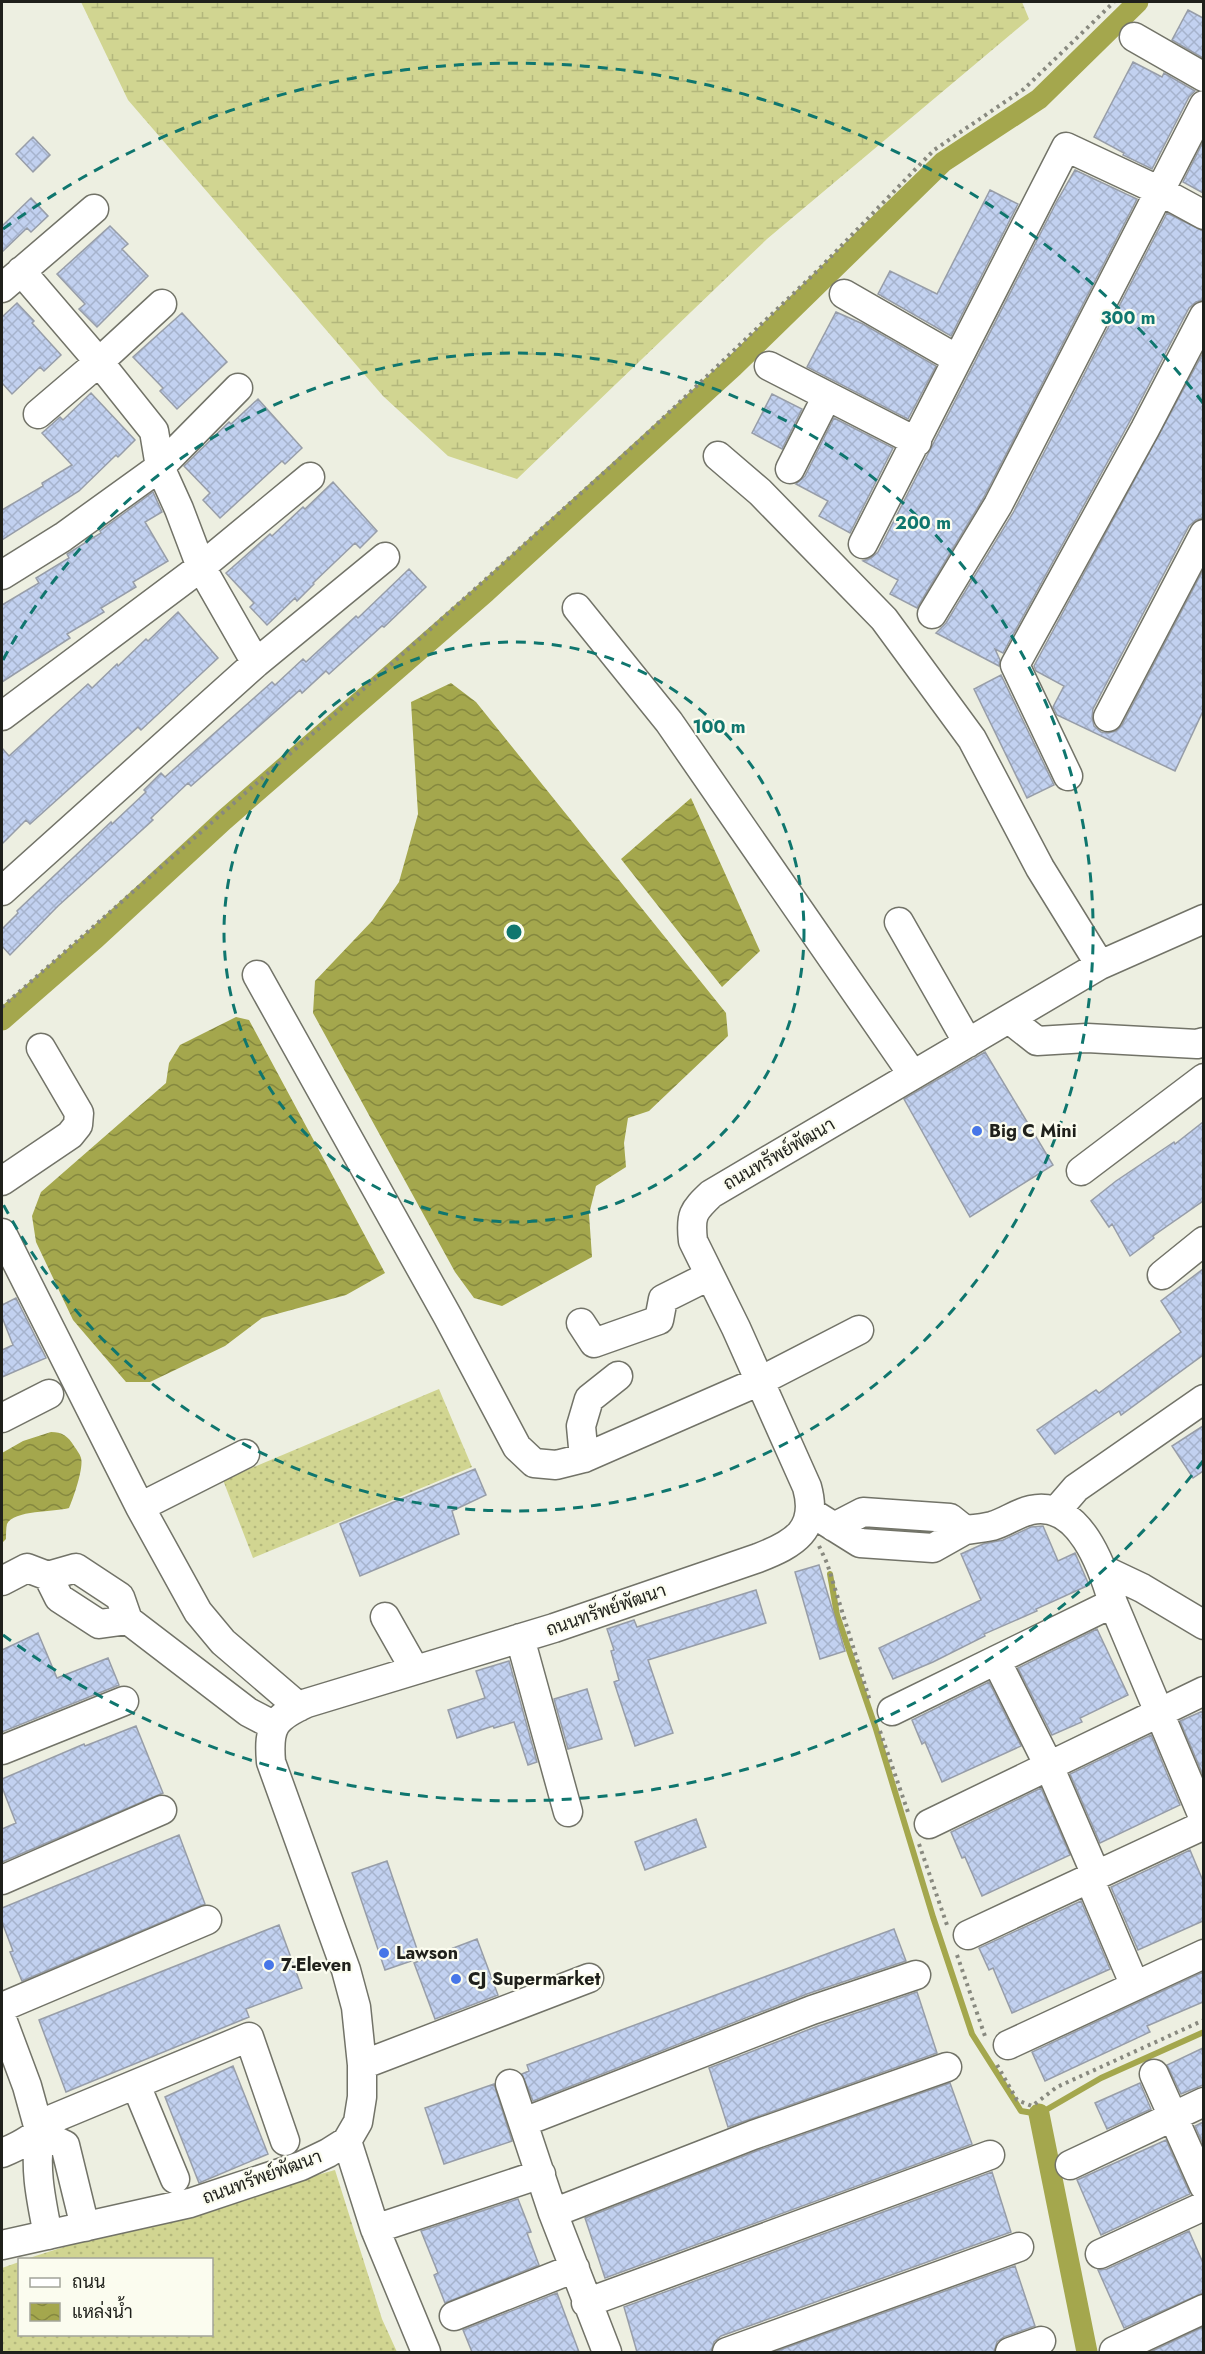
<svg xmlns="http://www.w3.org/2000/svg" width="1205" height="2354" font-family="Jost,Sarabun,sans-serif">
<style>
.grass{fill:url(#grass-dots)}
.wetland{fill:url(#wetland-marsh)}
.water{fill:url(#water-waves)}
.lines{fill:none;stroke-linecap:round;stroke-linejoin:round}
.stream{stroke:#a4a74d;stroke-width:6}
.canal{stroke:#a4a74d;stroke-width:21}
.building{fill:url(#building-cross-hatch);stroke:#979da8;stroke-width:1.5}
.minor-casing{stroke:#727368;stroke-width:31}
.path{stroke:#88897f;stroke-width:4;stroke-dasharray:3 4.5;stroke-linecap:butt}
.minor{stroke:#fff;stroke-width:28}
.ring{fill:none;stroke:#0f766e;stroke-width:3;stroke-dasharray:10 8}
.poi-dot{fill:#4776e8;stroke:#fbfcef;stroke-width:2}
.labels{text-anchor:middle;stroke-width:4.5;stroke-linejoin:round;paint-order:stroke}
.poi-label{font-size:18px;font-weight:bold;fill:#1f201b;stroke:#fbfcef;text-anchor:start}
.street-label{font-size:18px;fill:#1f201b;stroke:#fbfcef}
.centre{fill:#0f766e;stroke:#fbfcef;stroke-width:3}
.ring-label{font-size:18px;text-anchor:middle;font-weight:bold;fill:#0f766e;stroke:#fbfcef;stroke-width:4.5;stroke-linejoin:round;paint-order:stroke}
</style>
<defs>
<pattern id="grass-dots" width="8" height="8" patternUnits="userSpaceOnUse" patternTransform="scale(1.5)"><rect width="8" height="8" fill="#d1d591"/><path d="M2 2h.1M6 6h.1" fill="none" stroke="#b3b77c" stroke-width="1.8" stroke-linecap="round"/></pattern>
<pattern id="wetland-marsh" width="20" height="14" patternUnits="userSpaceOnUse" patternTransform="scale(1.5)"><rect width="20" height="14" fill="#d1d591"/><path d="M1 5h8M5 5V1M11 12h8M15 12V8" fill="none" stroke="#b3b77c"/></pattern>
<pattern id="water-waves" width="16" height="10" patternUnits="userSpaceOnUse" patternTransform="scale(1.5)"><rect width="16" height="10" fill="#a4a74d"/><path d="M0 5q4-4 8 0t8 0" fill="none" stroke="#85883f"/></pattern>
<pattern id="building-cross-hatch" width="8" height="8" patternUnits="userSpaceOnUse" patternTransform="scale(1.5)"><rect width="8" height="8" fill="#c2d1f0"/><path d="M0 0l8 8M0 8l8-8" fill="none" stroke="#a6b3cd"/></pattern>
</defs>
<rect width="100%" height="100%" fill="#edefe1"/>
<path class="grass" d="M 439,1389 L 472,1467 L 253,1558 L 223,1480 Z
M 335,2170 L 382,2319 L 397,2352 L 2,2352 L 2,2268 L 19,2262 L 20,2334 L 212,2334 L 212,2260 L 26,2259 L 89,2239 Z"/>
<path class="wetland" d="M 81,2 L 1022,2 L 1029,19 L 767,239 L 517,479 L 448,456 L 383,396 L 128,100 Z"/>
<path class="water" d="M 451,683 L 476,702 L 726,1013 L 728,1036 L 649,1111 L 628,1118 L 624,1143 L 626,1167 L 596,1186 L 589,1214 L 592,1257 L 502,1306 L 474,1298 L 455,1272 L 313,1013 L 315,981 L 372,921 L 399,882 L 418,814 L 411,702 Z
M 691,798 L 760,951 L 722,987 L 621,859 Z
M 236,1017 L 249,1020 L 385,1273 L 346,1295 L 262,1318 L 225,1346 L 150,1382 L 126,1382 L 73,1320 L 36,1242 L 32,1216 L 41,1192 L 166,1083 L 169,1063 L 180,1045 Z
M 51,1432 C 62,1432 68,1436 74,1446 C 76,1449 80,1454 81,1458 C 84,1468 73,1499 69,1508 C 55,1512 13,1510 7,1524 C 6,1528 6,1534 6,1539 L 2,1543 L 2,1453 L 23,1441 Z"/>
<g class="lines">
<path class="stream" d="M 830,1574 L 837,1615 L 875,1726 L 933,1917 L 972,2034 L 1021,2111 L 1039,2114 L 1101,2078 L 1204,2032"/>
<path class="canal" d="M 2,1020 L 96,938 L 224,820 L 486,592 L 733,367 L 943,162 L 1039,99 L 1138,2
M 1039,2114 L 1087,2352"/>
</g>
<path class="building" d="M 1188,10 L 1203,18 L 1203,58 L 1172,40 Z
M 1133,62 L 1162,77 L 1164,73 L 1195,91 L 1189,97 L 1152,169 L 1123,155 L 1124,153 L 1094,137 Z
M 33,137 L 50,155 L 33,172 L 16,154 Z
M 1203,142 L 1203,193 L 1183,182 Z
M 1075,170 L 1137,199 L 984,497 L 917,608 L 890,594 L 898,580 L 863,561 L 871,558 L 878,552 L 1057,201 Z
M 990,190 L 1018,204 L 951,336 L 878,294 L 890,271 L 937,294 Z
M 31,198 L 48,216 L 31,232 L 27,228 L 2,252 L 2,226 Z
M 1167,213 L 1203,231 L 1203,300 L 1196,302 L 1189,308 L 1130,421 L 1003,653 L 995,649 L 1000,660 L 999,666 L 936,633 L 946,623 L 1013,513 Z
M 110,226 L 128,244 L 122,249 L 148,276 L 97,327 L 79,309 L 85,304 L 57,274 Z
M 17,303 L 34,321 L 32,323 L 61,355 L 44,371 L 40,367 L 12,394 L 2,383 L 2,317 Z
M 836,312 L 863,324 L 936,366 L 908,419 L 807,367 Z
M 182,313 L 227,362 L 177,409 L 160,391 L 163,388 L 133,357 Z
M 1203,353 L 1203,518 L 1196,520 L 1189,526 L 1093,709 L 1092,717 L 1094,726 L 1101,732 L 1108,733 L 1116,731 L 1122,725 L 1203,570 L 1203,711 L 1175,771 L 1057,715 L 1053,707 L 1064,686 L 1036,671 L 1034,666 Z
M 91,393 L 135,440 L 118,457 L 116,455 L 79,491 L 2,540 L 2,510 L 43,486 L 42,483 L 72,465 L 42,433 L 60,417 L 63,420 Z
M 772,394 L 802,409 L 782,449 L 752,433 Z
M 258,399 L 302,448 L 285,464 L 282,461 L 220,518 L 203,500 L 210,493 L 184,466 L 229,422 L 231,424 Z
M 834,418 L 893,448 L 850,533 L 819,516 L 828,501 L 796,484 L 805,476 Z
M 333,482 L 377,531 L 360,548 L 355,543 L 313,583 L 314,584 L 297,601 L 295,598 L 267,625 L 250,607 L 254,603 L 226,573 L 270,534 L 272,536 L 303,507 L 305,509 Z
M 153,492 L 162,512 L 145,522 L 168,561 L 133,582 L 136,587 L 101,608 L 104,612 L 67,634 L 70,638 L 2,682 L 2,605 L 39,583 L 36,578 L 69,558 L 67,554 L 101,533 L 100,531 Z
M 409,569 L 426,587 L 384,627 L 382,626 L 329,674 L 326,671 L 302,693 L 300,690 L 191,786 L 188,783 L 151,818 L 153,820 L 58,906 L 10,955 L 2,946 L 2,929 L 18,913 L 17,911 L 111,822 L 112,824 L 146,792 L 144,790 L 161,773 L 165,777 L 272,682 L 275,685 L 303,659 L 306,662 L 356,616 L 358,618 Z
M 178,612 L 218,658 L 141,730 L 138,727 L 30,824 L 26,820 L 2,844 L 2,748 L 9,756 L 88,684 L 92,688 L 117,664 L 118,666 L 146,639 L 148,641 Z
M 1001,675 L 1054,785 L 1027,798 L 974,689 Z
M 985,1052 L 1053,1165 L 970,1217 L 904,1099 Z
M 1203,1122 L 1203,1201 L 1153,1236 L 1154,1238 L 1130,1256 L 1112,1224 L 1109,1227 L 1091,1201 L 1116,1181 L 1174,1142 L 1175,1144 Z
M 1203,1269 L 1203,1355 L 1121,1415 L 1119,1411 L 1055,1454 L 1037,1430 L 1096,1390 L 1099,1393 L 1181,1332 L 1161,1301 Z
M 16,1298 L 46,1358 L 2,1377 L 2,1350 L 13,1345 L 2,1317 L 2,1305 Z
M 1203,1426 L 1203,1471 L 1193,1478 L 1172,1446 Z
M 475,1469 L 486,1495 L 452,1511 L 459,1534 L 360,1576 L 340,1524 Z
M 1043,1526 L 1058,1561 L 1075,1553 L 1089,1585 L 1036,1609 L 1037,1611 L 984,1634 L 985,1636 L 933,1662 L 893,1679 L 879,1648 L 981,1600 L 961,1554 L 983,1544 L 1003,1540 L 1031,1527 Z
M 819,1565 L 845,1651 L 820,1659 L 795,1572 Z
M 756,1590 L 766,1623 L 648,1660 L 673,1733 L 635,1746 L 614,1682 L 619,1680 L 611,1651 L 614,1650 L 607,1629 L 634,1620 L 637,1627 Z
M 1097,1629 L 1128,1695 L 1080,1718 L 1082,1722 L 1052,1735 L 1018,1668 Z
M 38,1633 L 57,1678 L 108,1658 L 119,1685 L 2,1732 L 2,1650 Z
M 509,1661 L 537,1762 L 528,1765 L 514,1722 L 494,1728 L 493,1726 L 457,1738 L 448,1710 L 485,1698 L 476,1671 Z
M 989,1682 L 1021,1746 L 942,1782 L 925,1742 L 922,1744 L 912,1720 Z
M 587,1689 L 602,1739 L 568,1749 L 554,1699 Z
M 1203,1711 L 1203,1775 L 1180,1721 Z
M 136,1726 L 163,1793 L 2,1862 L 2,1829 L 16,1823 L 2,1787 L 2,1779 L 84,1744 L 85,1746 Z
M 1151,1735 L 1180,1805 L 1100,1843 L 1070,1774 Z
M 1041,1788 L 1070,1855 L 982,1896 L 965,1857 L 962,1858 L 951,1832 Z
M 696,1819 L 706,1847 L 645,1870 L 635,1842 Z
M 179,1835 L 205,1904 L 22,1981 L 10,1952 L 13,1951 L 2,1922 L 2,1908 Z
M 1190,1850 L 1203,1881 L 1203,1921 L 1138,1950 L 1111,1887 Z
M 387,1861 L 420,1958 L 385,1970 L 352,1873 Z
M 1081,1901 L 1110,1969 L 1012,2013 L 993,1968 L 989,1970 L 979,1948 Z
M 279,1925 L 302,1988 L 246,2009 L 249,2017 L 66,2092 L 39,2020 Z
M 894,1929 L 906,1961 L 807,1994 L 533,2101 L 522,2074 L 529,2071 L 527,2065 Z
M 477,1939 L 498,1995 L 435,2019 L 414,1963 Z
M 1203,1972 L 1203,2002 L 1147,2026 L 1150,2032 L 1045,2081 L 1032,2052 Z
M 917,1992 L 937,2053 L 728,2127 L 709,2068 L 818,2026 Z
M 1203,2048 L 1203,2085 L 1181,2094 L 1167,2065 Z
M 233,2066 L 268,2154 L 199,2183 L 165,2097 Z
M 950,2083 L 972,2144 L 605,2278 L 585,2218 L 759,2150 Z
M 1140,2083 L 1151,2109 L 1107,2129 L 1095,2103 Z
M 494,2084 L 512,2141 L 444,2164 L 425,2108 Z
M 1203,2122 L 1203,2144 L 1195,2126 Z
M 1166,2140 L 1190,2194 L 1101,2235 L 1077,2180 Z
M 992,2172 L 1011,2232 L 721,2336 L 714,2342 L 711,2352 L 637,2352 L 624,2307 Z
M 518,2199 L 531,2232 L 527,2233 L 539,2265 L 445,2303 L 434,2275 L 438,2273 L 421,2231 Z
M 1189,2231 L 1203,2263 L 1203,2293 L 1124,2328 L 1098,2270 L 1107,2269 Z
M 1015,2266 L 1035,2326 L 1004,2337 L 997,2342 L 994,2352 L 774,2352 Z
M 557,2293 L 579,2352 L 472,2352 L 463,2330 Z
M 1203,2327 L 1203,2352 L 1150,2352 Z"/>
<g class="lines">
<defs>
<path id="minor" d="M 1134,37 L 1204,77
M 21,271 L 99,362 L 154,431 L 160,467 L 179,509 L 201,567 L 256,663
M 2,288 L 94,209
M 844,294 L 957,359
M 769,366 L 917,442
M 38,414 L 99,362 L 162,304
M 718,456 L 760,492 L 884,619 L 972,739 L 1040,868 L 1100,965
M 790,469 L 827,396
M 863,544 L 1066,147 L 1160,191 L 1204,215
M 2,575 L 63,537 L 160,467 L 238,388
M 577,608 L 669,722 L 913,1075
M 932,614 L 998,505 L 1204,105
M 2,716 L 201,567 L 310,477
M 1108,717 L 1204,534
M 1068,776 L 1015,665 L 1145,429 L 1204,316
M 2,891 L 256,663 L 385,557
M 899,922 L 968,1043
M 257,975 L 448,1317 L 517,1447 L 534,1463 L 556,1465 L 584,1458 L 760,1381 L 859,1330
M 1009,1019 L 1037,1041 L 1087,1038 L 1197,1044 L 1204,1042
M 1081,1171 L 1204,1078
M 2,1181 L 70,1135 L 78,1125 L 79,1113 L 41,1048
M 2,1233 L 140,1507 L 198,1612 L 223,1642 L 299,1707
M 1162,1275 L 1204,1241
M 581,1323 L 594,1343 L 659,1320 L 663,1299 L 709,1276
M 2,1418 L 49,1394
M 584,1458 L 581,1426 L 589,1399 L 618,1376
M 140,1507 L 245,1454
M 1057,1510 L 1076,1488 L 1204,1399
M 812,1513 L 860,1543 L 933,1548 L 965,1530 L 950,1518 L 863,1512 L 834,1527
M 965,1530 C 974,1529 984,1528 992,1526 C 1006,1522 1017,1513 1031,1510 C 1079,1499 1103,1568 1113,1603 L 1204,1819
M 1104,1570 L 1142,1588 L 1204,1625
M 48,1576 L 59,1598 L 99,1624 L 128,1620
M 2,1581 L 27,1568 L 48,1576 L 76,1568 L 120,1597 L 128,1620 L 248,1712 L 273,1725
M 385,1617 L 415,1670
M 520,1638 L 568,1812
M 996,1660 L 1049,1766 L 1096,1875
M 892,1711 L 1113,1603
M 2,1750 L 124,1701
M 929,1824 L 1204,1691
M 1089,1878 L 1135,1986
M 2,1880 L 162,1810
M 968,1935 L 1204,1825
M 2,2007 L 207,1920
M 2,2019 L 27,2086 L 40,2133
M 1008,2045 L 1204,1954
M 362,2065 L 589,1978
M 1154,2074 L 1204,2186
M 510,2084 L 553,2213 L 607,2352
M 136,2085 L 175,2179
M 524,2122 L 812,2010 L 916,1975
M 347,2141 L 375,2229 L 426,2352
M 2,2153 C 22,2145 37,2136 52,2119 L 249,2037 L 285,2141
M 1070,2165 L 1204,2102
M 553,2213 L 753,2135 L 947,2067
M 375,2229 L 541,2174
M 48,2235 C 41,2199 34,2169 40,2133 L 65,2145 L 85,2227
M 2,2245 L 190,2203 L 301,2166 L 328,2153 L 347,2141 L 358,2122 L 362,2097 L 362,2065 L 356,2007 L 346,1970 L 271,1762 C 268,1726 274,1718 307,1703 L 554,1628 L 758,1558 C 794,1544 819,1530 807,1487 L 736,1328 L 693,1241 C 690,1215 693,1211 711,1194 L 1100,965 L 1204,919
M 1100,2254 L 1204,2206
M 586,2303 L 990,2155
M 454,2316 L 575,2268
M 1114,2351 L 1204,2309
M 727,2352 L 1019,2247
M 1010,2352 L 1041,2341"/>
</defs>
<use href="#minor" class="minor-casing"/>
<path class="path" d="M 2,1007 L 375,679 L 640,440 L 817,271 L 934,150 L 1024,89 L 1114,2
M 819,1546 L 827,1563 L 870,1701
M 880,1731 L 909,1815
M 919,1844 L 947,1925
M 957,1955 L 986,2039
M 997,2065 L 1017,2100 L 1032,2106 L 1057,2087 L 1204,2020"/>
<use href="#minor" class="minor"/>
</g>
<g class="ring">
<circle cx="514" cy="932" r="290"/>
<path d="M3 660A579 579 0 1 1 3 1204"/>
<path d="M1203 1461A869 869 0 0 1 3 1635M3 229A869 869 0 0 1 1203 403"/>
</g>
<g class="poi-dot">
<circle cx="977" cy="1131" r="6"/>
<circle cx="384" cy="1953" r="6"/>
<circle cx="269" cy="1965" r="6"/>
<circle cx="456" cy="1979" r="6"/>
</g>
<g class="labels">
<g class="poi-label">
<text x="989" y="1137">Big C Mini</text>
<text x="396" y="1959">Lawson</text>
<text x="281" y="1971">7-Eleven</text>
<text x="468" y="1985">CJ Supermarket</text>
</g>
<g class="street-label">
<text transform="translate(779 1154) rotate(-30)" y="6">ถนนทรัพย์พัฒนา</text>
<text transform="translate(606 1610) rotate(-19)" y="6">ถนนทรัพย์พัฒนา</text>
<text transform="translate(262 2177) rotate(-20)" y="6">ถนนทรัพย์พัฒนา</text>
</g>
</g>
<circle cx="514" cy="932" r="9" class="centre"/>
<g class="ring-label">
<text x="1128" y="324">300 m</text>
<text x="923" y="529">200 m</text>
<text x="719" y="733">100 m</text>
</g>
<rect width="1205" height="2354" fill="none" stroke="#1f201b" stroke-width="6"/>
<rect x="18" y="2258" width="195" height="78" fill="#fbfcef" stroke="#a3a49a" stroke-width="1.5"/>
<rect x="30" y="2278" width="30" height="9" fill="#ffffff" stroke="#a3a49a" stroke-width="1.5"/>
<text x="72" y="2288" font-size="18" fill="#1f201b">ถนน</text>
<rect x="30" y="2303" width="30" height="18" fill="url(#water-waves)" stroke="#a3a49a" stroke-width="1.5"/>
<text x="72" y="2318" font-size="18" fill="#1f201b">แหล่งน้ำ</text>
</svg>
